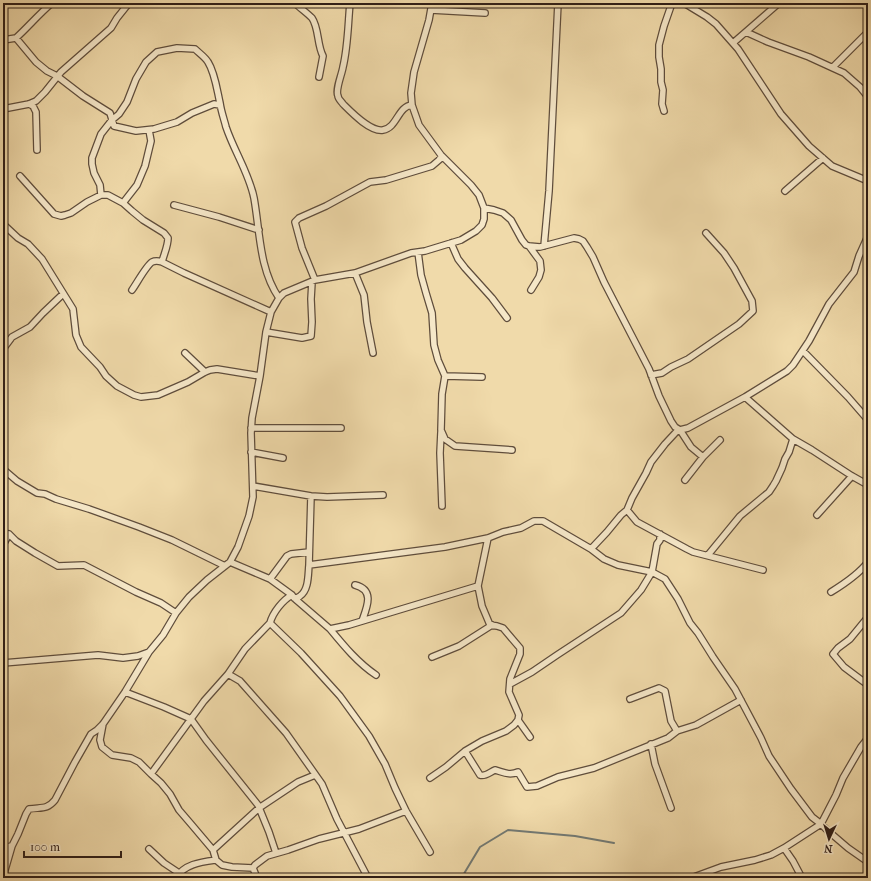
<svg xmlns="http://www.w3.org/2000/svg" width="871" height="881" font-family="'IM FELL French Canon',serif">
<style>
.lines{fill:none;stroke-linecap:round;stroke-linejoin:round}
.stream{stroke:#727a75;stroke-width:2}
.street-casing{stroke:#5f4d3c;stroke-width:8}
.street{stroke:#f5e7c8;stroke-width:5.5}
</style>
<rect width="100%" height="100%" fill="#f0daaa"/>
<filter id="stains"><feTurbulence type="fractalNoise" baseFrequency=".005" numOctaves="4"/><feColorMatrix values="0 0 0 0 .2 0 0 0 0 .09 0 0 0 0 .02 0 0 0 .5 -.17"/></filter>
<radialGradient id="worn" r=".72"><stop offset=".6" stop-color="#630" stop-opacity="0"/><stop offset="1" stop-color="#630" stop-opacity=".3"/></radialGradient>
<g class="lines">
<path class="stream" d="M 458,878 L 462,877 L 480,847 L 508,830 L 575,836 L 614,843"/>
<defs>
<path id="street" d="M 295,3 C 300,8 307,13 312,18 C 319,28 317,45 323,56 L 319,77
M 350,3 C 348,24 348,46 343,67 C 342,74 335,90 338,96 C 338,99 342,102 343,104 C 351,112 370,132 383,130 C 397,128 398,106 412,105
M 684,3 L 707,17 L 716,24 L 738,49 L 781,114 L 809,146 L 832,166 L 868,181
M 865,3 L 868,7
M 431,10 L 485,13
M 746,32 L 768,42 L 809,57 L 844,73 L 860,87 L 868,97
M 16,38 C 28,27 39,14 52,3
M 3,40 L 16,38 L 36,62 L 47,71 L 57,76 L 83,96 L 110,113 L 114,126 L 136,131 L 154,129 L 177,122 L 192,113 L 214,104 L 220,105
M 733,43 L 779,3
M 833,67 L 868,32
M 29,104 L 33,106 L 36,112 L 37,150
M 3,109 L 29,104 L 36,101 L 45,92 L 61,72 L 111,28 L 117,18 L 129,3
M 664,111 L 662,104 L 663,90 L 661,82 L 661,69 L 659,57 L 659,45 L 664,26 L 672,3
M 20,176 L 54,214 L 61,216 L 65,215 L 71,213 L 87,202 L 101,195 L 108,195 L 123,203 L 132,211 L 143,220 L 164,233 L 168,238 C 168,246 164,254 162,262 L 184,273 L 271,312
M 785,191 L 823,158
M 101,195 L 100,185 L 94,173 L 92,164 L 92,158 L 101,134 L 112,120 L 119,114 L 127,102 L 136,79 L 146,62 L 157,52 L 177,48 L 195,49 C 199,53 205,57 208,62 C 215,73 217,90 220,103 C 221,111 224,119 226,127 C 234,151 249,173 254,198 C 260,231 259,269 279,298
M 123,203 L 137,185 L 145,166 L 151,141 L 149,130
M 174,205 L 219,217 L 259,230
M 484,208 L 494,210 L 503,213 L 511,220 L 522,240 L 526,245 L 529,246 L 540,261 L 541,270 L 539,277 L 531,290
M 3,224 L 18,238 L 28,244 L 42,259 L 73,309 L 76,335 L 81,347 L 100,367 L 106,376 L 117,386 L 134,395 L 141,397 L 158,395 L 188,382 L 205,372 L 210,370 L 217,369 L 260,376
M 451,243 L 458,259 L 465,268 L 492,298 L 507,318
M 529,246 L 540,247 L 574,238 L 579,239 L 583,241 L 587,247 L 593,257 L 604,282 L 649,369 L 659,396 L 671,421 L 675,427 L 680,430 L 691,447 L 703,457
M 544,246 L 549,191 L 558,3
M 418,252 L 421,275 L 426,293 L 432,313 L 434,345 L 438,360 L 445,376 L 442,394 L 441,430 L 445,439 L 455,446 L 512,450
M 355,273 L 364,295 L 367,322 L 373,353
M 315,280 L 302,248 L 295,222 L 299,218 L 326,206 L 370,182 L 386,180 L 432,166 L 439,160 L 442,156
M 132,290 C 137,283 146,266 152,262 C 156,260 159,261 162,262
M 266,332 L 302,338 L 311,336 L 312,322 L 311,299 L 312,282
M 3,349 L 12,337 L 30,327 L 43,313 L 63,294
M 803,351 L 848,397 L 868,420
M 185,353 L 205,372
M 651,375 L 662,373 L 671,367 L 688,359 L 739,324 L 753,311 L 752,301 L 734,268 L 724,253 L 706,233
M 445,376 L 482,377
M 745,397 L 793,439 L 812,450 L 852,476 L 868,485
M 251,428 L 341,428
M 678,430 L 680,430 L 688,428 L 745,397 L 787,371 L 793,365 L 809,341 L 829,304 L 854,272 L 859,256 L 868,236
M 441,432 L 440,453 L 442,506
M 251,452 L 283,458
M 3,469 L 17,481 L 37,493 L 45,494 L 56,499 L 89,509 L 139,527 L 172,540 L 225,566
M 685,480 L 703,457 L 720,440
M 253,486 L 311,496 L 327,497 L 383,495
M 627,510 L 637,522 L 687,549 L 693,552 L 763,570
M 817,515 L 852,476
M 3,545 L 9,534 L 16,541 L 35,553 L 58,566 L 84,565 L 136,592 L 161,603 L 176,613
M 591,549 L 607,532 L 621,515 L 627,510 L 632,498 L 646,473 L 651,462 L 665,444 L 678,430
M 708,555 L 740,516 L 769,492 L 773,486 L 776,481 L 782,468 L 785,459 L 789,452 L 793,439
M 230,562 L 270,579 L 292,595 L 294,598 C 296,598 299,597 300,596 C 309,590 308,574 309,565 L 445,547 L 464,543 L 488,538 L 503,532 L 521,528 L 534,521 L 543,521 L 591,549 L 604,559 L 618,565 L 652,572 L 665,579 L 678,599 L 690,623 L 698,633 L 713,657 L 735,689 L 761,738 L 769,756 L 791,789 L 812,817 L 821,824 L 827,830 L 848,848 L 868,862
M 309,565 L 311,496
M 270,579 L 287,556 L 291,554 L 309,552
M 355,585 C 375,590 367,607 362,621
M 831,592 C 844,584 859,574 868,562
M 292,595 C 283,600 273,612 270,623 L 301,653 L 340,696 L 369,736 L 385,764 L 395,788 L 406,811 L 430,852
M 294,598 L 330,629 L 349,625 L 478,586
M 868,617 L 850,639 L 838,648 L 833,654 L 844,667 L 868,685
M 330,629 C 344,646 358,663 376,675
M 432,657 L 459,646 L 492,625
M 3,663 L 98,655 L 123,658 L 138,656 L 149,652 L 163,635 L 176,613 L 189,597 L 207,580 L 230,562 L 238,547 L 249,516 L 253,497 L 251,433 L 252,418 L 260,376 L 266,332 L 271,312 L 279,298 L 284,293 L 315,280 L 355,273 L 411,253 L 425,251 L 461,240 L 476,231 L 482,225 L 484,219 L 484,208 L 479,195 L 471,185 L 441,155 L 419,125 L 412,105 L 411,93 L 414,72 L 429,20 L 432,3
M 228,674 L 240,681 L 286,733 L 322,784 L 337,819 L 368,878
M 510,684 L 532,672 L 557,655 L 621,613 L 641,590 L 652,572 L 657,544 L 660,540 L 660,534
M 125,692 L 164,707 L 191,719 L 206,740 L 258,805 L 269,832 L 276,853
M 630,699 L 659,688 L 665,691 L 671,721 L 677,731
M 518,720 L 530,737
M 103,724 L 100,740 L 102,747 L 112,755 L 131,758 L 139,762 L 151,774 L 161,783 L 170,794 L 179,810 L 191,824 L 213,850 L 216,860 L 222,865 L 232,867 L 253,868
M 651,744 L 655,764 L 671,808
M 465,751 L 480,775 C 485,777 490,772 495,770 C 503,772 509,776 518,772 L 527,787 L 537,786 L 558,777 L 594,768 L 668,738 L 677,731 L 696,725 L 741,700
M 151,774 L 204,701 L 228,674 L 245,649 L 270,623
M 430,778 L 446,767 L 465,751 L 482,741 L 506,731 L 514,725 L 518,720 L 519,715 L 509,692 L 510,679 L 520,654 L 520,648 L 503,628 L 497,626 L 490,625 L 482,606 L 478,586 L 488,538
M 12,846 L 18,834 L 26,814 L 29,809 C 41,807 47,810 55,800 L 75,762 L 91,734 L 97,730 L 103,724 L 125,692 L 149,652
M 3,847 L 5,847 L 12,846 L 3,877
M 784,848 L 793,861 L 802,878
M 149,849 L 164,863 L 179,873
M 213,850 L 259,808 L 298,782 L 315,775
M 253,868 L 255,865 L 267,856 L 288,850 L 319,839 L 359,829 L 406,811
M 253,868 L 257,878
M 176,878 C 184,864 201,862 216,860
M 691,878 L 721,867 L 755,860 L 771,855 L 784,848 L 821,824 L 836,795 L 843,778 L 861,747 L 868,738"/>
</defs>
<use href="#street" class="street-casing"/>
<use href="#street" class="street"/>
</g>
<rect width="871" height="881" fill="none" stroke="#f0daaa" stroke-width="16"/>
<rect x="4" y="4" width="863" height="873" fill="none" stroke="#2f1e17" stroke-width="2"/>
<rect x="8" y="8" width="855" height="865" fill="none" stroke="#2f1e17"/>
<g transform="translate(829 839) rotate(184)" stroke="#f5e7c8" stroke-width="3" paint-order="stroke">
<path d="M0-3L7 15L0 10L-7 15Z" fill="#2f1e17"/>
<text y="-6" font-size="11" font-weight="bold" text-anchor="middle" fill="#2f1e17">N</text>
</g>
<path d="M24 851v6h97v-6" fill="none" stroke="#2f1e17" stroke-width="2"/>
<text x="30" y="851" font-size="12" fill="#2f1e17" stroke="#f5e7c8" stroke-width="3" paint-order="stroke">100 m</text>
<rect width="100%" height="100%" filter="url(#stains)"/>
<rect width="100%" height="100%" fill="url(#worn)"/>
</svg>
